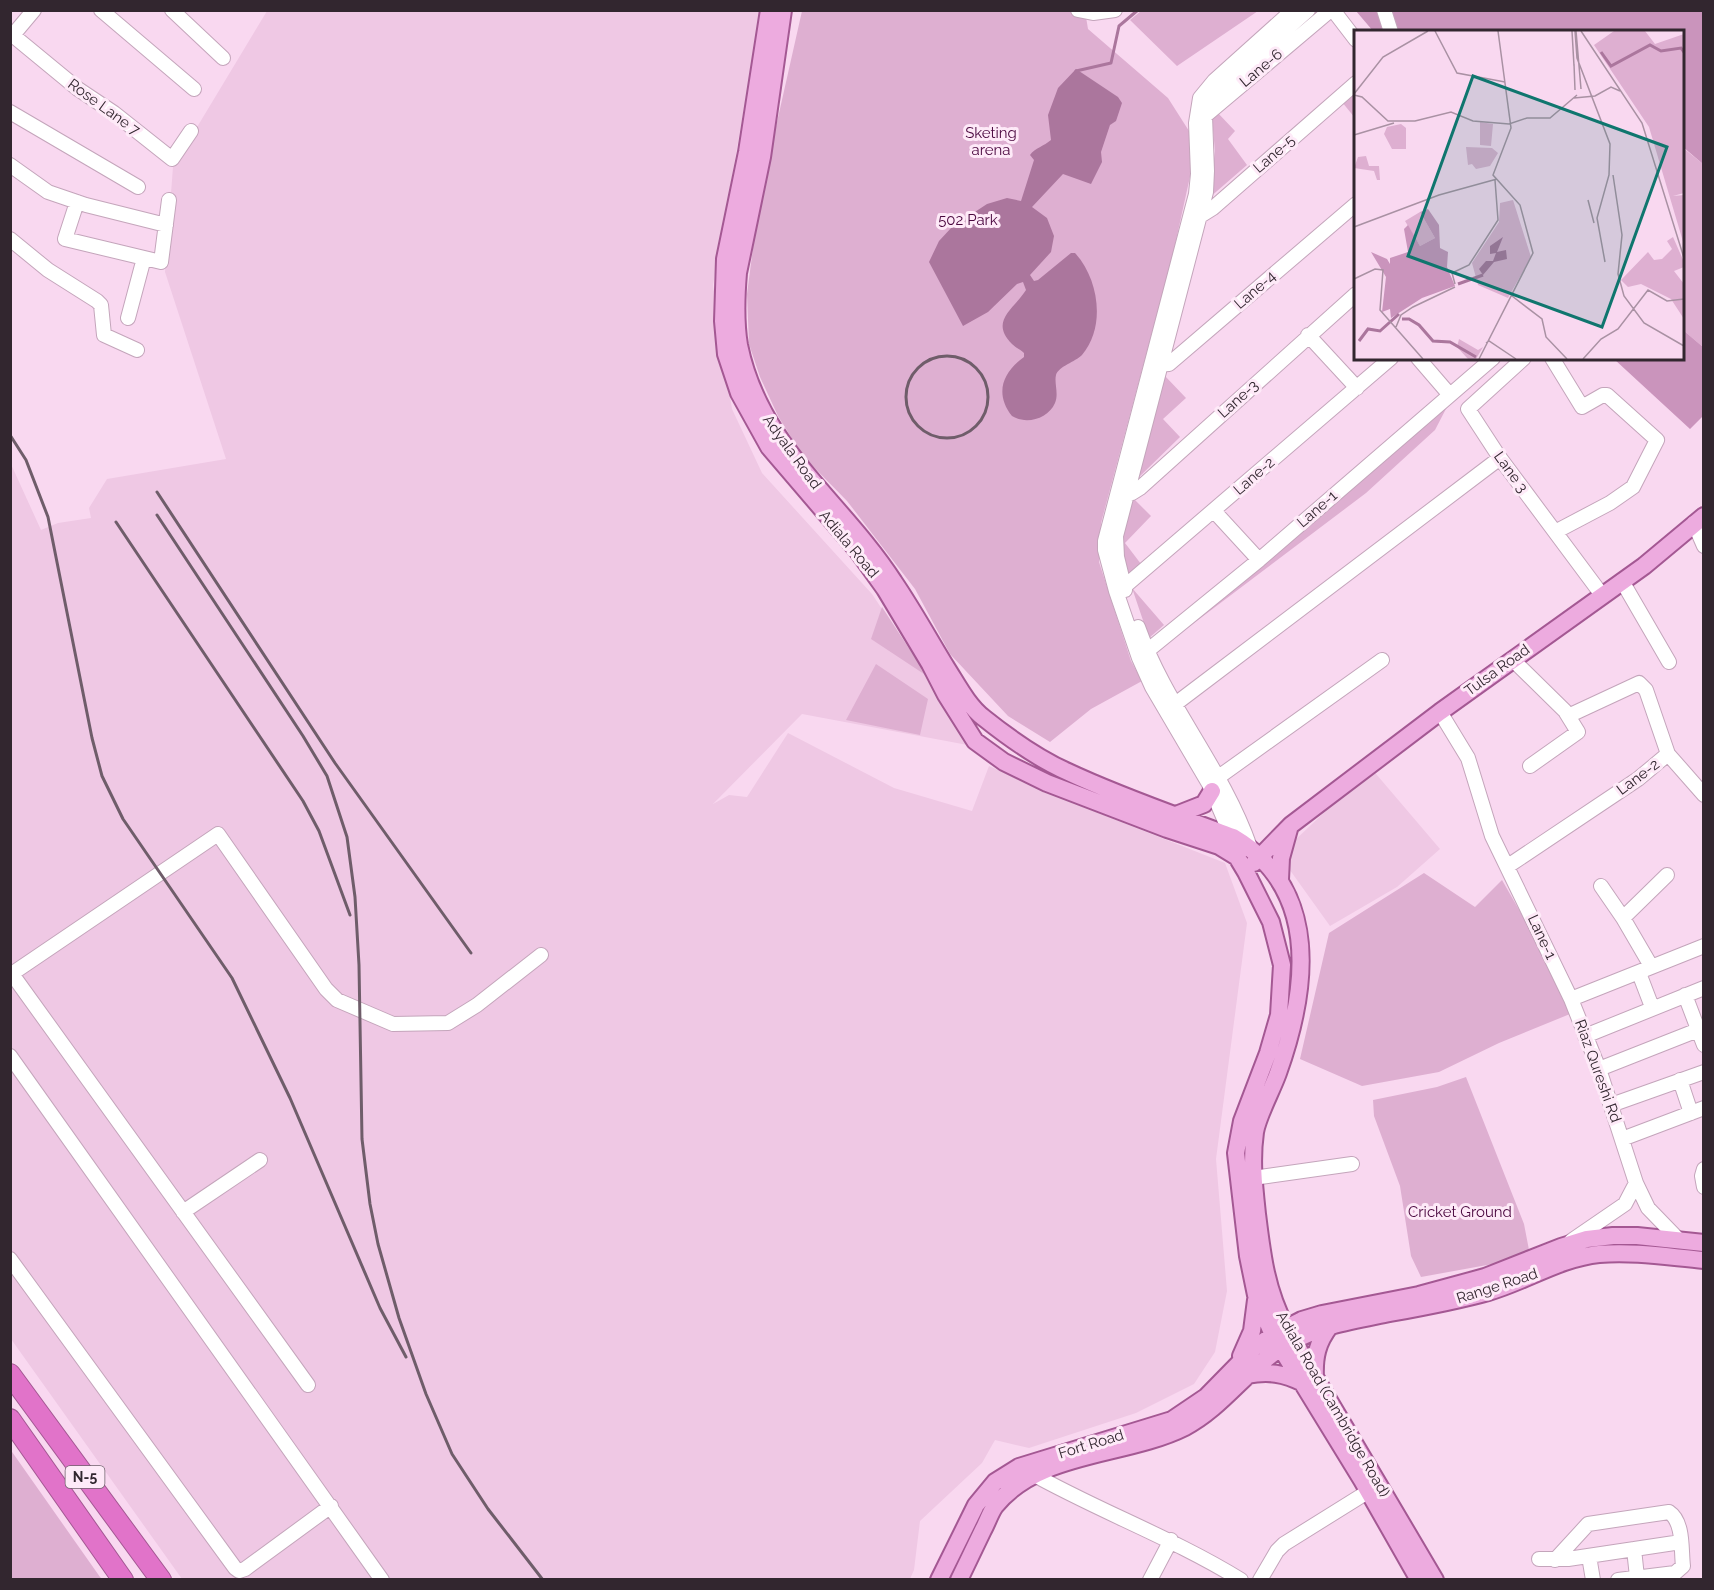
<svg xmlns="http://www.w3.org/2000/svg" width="1714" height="1590" font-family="Raleway,sans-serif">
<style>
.built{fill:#efc8e4}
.green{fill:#deafd1}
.forest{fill:#ca94bc}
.water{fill:#ab769d}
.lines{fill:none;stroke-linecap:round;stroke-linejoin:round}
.stream{stroke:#ab769d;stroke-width:3}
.minor-casing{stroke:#c4a5bb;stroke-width:16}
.major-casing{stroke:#a45893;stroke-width:20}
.highway-casing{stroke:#a45893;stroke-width:22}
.minor{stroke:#fff;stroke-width:14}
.major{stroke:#edabdf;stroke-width:16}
.highway{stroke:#e173c9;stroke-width:20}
.rail{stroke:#6f5d6a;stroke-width:3}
.labels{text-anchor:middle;stroke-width:6;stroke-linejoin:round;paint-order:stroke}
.shield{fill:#feeaf8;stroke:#6f616b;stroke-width:1.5}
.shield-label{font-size:14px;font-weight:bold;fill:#32262f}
.street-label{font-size:15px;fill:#32262f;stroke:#feeaf8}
.park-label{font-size:15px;fill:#49063e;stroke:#feeaf8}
.inset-river{fill:none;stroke:#ab769d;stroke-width:3}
.inset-road{fill:none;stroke:#a991a3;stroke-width:1.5}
.view{fill:#0f766e;fill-opacity:0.15;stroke:#0f766e;stroke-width:3}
.inset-edge{fill:none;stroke:#32262f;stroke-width:3}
</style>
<rect width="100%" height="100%" fill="#f9d8f0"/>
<path class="built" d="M 267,11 L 761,11 L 713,285 L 732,409 L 762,473 L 872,594 L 973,746 L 802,714 L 713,804 L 729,795 L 747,797 L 788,733 L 894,788 L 972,811 L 989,766 L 1106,816 L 1225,863 L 1247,923 L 1216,1159 L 1227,1291 L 1215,1352 L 1194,1384 L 1136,1413 L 1029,1448 L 995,1440 L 982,1463 L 920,1521 L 914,1570 L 910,1579 L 182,1579 L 11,1339 L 10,462 L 41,530 L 58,523 L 91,518 L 89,508 L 107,479 L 226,459 L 165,272 L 173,167 Z
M 1371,768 L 1440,849 L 1397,887 L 1330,926 L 1287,866 L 1292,843 Z"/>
<path class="green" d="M 802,11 L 1085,11 L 1088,29 L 1168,98 L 1189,131 L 1191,172 L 1173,254 L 1101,523 L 1099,562 L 1131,661 L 1142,681 L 1091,709 L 1050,742 L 1008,716 L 950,654 L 915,589 L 847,501 L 802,455 L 778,416 L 760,377 L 749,344 L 747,294 L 759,202 Z
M 1141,11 L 1141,10 L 1258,11 L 1177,66 L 1130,20 Z
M 1355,89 L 1355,118 L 1342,102 Z
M 1217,112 L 1235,131 L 1228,139 L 1247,165 L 1209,198 L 1215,151 L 1212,119 Z
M 1682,147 L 1703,164 L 1703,347 L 1683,330 Z
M 1165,376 L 1186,398 L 1163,419 L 1180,437 L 1135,481 Z
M 1449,403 L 1435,430 L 1366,493 L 1153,654 Z
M 1134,499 L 1151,516 L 1125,543 L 1141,564 L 1127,577 L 1121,542 L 1131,503 Z
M 1132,588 L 1164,625 L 1149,638 Z
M 882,607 L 927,676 L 871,639 Z
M 876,664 L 928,699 L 920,735 L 846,720 Z
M 1424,873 L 1475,907 L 1502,880 L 1526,922 L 1570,1014 L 1499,1043 L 1439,1072 L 1362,1086 L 1300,1059 L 1329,933 Z
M 1466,1077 L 1524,1224 L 1529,1250 L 1509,1261 L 1421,1277 L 1411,1256 L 1400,1186 L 1374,1116 L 1373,1100 L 1437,1087 Z
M 10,1449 L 100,1577 L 102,1579 L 11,1579 Z"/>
<path class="forest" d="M 1356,11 L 1703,11 L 1703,164 L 1683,147 L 1682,32 L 1373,31 Z
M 1683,330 L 1703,347 L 1703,416 L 1690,429 L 1614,359 L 1682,358 Z"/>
<path class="water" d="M 1076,69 L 1118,97 L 1122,103 L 1116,121 L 1110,125 L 1101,152 L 1102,162 L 1091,184 L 1063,174 L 1032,207 L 1047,218 L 1054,236 L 1051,252 L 1030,275 L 1034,281 L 1038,280 L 1071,253 L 1075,253 C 1099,279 1106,327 1082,355 C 1075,362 1059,366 1056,375 C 1054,383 1059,394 1055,403 C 1048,419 1026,425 1012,416 C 994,393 1003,372 1024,357 L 1024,353 C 1021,350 1016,348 1012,344 C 989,321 1014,309 1026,290 L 1023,282 L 1017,284 L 988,312 L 963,326 L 929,262 L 939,241 L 952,227 L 987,204 L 1007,198 L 1021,201 L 1034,160 L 1030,155 C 1035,148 1044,146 1051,140 L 1048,115 L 1058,88 Z"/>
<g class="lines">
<path class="stream" d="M 1076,71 L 1111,63 L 1119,26 L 1138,10"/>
<defs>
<path id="minor" d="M 101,10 L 194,89
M 172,10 L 223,58
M 1078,10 L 1093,13 L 1115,10
M 1333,10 L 1356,40
M 1384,10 L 1391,32
M 10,33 L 78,89 L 114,113 L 172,159 L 191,131
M 13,35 L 34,10
M 10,112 L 138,187
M 1205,116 L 1326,14
M 10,165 L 48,192 L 86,205 L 166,225
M 77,202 L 65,239 L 161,262 L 169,200
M 1197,218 L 1213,208 L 1356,83
M 10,239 L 48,270 L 97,301 L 101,305 L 104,335 L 137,350
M 128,318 L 144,258
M 1308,335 L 1357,388
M 1418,358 L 1449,394
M 1524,358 L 1468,409 L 1500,458 L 1602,595
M 1552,358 L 1582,407 L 1603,395 L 1607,395 L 1657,440 L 1633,487 L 1610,503 L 1555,532
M 1156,365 L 1169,364 L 1356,204
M 1122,494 L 1132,493 L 1140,488 L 1356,294
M 1214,511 L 1259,560
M 1694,523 L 1704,546
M 1622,581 L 1669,662
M 1118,590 L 1124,587 L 1391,358
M 1125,590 L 1117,557 L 1116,536 L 1206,192 L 1207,171 L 1205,116 L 1207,103 L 1214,94 L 1308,10
M 1138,627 C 1166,706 1222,767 1250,847
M 1141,656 L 1259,560 L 1493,358
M 1512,659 L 1565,711 L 1578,732 L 1530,766
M 1170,708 L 1500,458
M 1440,712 L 1468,758 L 1492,836 L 1571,999
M 1668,754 L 1704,795
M 1213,781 L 1382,660
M 1234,842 L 1209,784 L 1152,687 L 1139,658 L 1116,591 L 1105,550 L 1105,541 L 1196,194 L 1198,174 L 1196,123 L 1200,98 L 1214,81 L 1293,10
M 1508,866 L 1638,779 L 1668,754 L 1646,690 L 1639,683 L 1568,716
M 1601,886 L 1623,918 L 1651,966
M 1623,918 L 1667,875
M 1639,973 L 1652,1007
M 12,974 L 308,1385
M 10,975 L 218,834 L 326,989 L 337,1000 L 393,1024 L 448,1023 L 477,1005 L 541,955
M 1685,995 L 1704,1045
M 1585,1036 L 1704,988
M 10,1056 L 382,1580
M 1599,1069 L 1698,1030
M 1680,1080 L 1691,1113
M 1611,1105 L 1704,1072
M 1622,1139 L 1704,1108
M 1704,1169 L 1702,1176 L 1704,1187
M 1253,1178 L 1352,1164
M 183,1212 L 260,1160
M 1571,1241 L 1625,1204 L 1636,1183
M 1680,1241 L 1648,1208 L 1636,1183 L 1599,1069 L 1571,999 L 1704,946
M 10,1259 L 235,1568 L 239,1571 L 245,1569 L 331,1506
M 1029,1472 C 1098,1511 1173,1538 1241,1580
M 1634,1549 L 1637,1577
M 1589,1556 L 1593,1580
M 1539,1559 L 1568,1559 L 1681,1542
M 1555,1560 L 1588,1524 L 1669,1512 C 1684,1522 1681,1550 1683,1566 L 1675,1573 L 1618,1580
M 1150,1580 L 1171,1540
M 1260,1580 L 1277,1551 L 1284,1544 L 1369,1491"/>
<path id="major" d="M 769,10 L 747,152 L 725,259 L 723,321 L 726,354 L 739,393 L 769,447 L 857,550 L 885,589 L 930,664 L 946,695 L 975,741 L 1004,762 L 1047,783 L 1167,829 L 1219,846 L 1237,857 L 1246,872 L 1271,922 L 1282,965 L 1279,1015 L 1268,1053 L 1242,1121 L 1236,1153 L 1248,1256 L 1256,1295 L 1273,1335 L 1362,1480 L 1419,1580
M 783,10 L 762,157 L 738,273 C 736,297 735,321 739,345 C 760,448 841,500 894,582 C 913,610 929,639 946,667 C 957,684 968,706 984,718 C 1009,738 1039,759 1068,772 C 1121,797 1178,816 1233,837 C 1321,889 1308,989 1278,1073 C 1272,1090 1258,1115 1255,1132 C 1251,1160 1254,1186 1257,1214 C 1262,1255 1266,1290 1286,1328 L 1435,1580
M 1176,815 L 1204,804 L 1212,791
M 1254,863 L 1291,825 L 1440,712 L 1644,566 L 1704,516
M 1280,879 L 1281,858 L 1289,829
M 1241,1356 L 1252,1331 L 1256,1300
M 1247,1375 C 1268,1371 1284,1373 1303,1383
M 1315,1378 C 1314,1357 1317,1343 1330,1326
M 939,1580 L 976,1505 L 995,1482 L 1019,1467 L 1172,1420 L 1206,1397 L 1254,1348 L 1273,1335 L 1302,1320 L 1322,1314 L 1419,1295 L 1485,1277 L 1561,1247 L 1587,1239 L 1613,1236 L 1637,1236 L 1704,1243
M 959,1580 C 967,1563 975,1547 983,1530 C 987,1523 990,1513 995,1506 C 1039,1451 1125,1457 1185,1427 C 1225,1406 1250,1364 1291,1342 C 1321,1325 1356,1320 1390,1313 C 1423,1307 1456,1301 1488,1292 C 1526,1281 1560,1258 1599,1254 C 1634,1251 1669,1257 1704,1260"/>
<path id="highway" d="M 10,1374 L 161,1580
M 10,1419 L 123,1580"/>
</defs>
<use href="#minor" class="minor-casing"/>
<use href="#major" class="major-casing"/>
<use href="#highway" class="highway-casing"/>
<use href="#minor" class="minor"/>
<use href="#major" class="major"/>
<use href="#highway" class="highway"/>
<path class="rail" d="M906 397a41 41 0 1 1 82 0a41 41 0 1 1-82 0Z
M 10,435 L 26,460 L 48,517 L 92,738 L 102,776 L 123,819 L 232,978 L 290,1098 L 380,1308 L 406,1357
M 157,492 L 335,763 L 471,953
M 157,515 L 303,736 L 327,776 L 347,837 L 355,897 L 359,965 L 362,1139 L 370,1204 L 378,1244 L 399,1318 L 426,1394 L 452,1454 L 488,1509 L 543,1580
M 116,522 L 303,801 L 319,831 L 350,915"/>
</g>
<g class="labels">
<rect class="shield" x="65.5" y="1466" width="39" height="22" rx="4.5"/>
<g class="shield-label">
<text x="85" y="1482">N-5</text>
</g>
<g class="street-label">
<text transform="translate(1261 68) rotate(-40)" y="5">Lane-6</text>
<text transform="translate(104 107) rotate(36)" y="5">Rose Lane 7</text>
<text transform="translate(1274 154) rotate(-41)" y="5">Lane-5</text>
<text transform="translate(1255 290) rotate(-41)" y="5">Lane-4</text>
<text transform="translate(1238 399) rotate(-42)" y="5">Lane-3</text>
<text transform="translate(792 452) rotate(54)" y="5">Adyala Road</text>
<text transform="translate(1511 472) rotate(54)" y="5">Lane 3</text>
<text transform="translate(1254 476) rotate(-41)" y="5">Lane-2</text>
<text transform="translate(1317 509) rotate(-41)" y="5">Lane-1</text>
<text transform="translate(849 544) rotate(50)" y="5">Adiala Road</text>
<text transform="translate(1497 670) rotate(-36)" y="5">Tulsa Road</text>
<text transform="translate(1638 777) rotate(-37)" y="5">Lane-2</text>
<text transform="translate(1542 937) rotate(65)" y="5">Lane-1</text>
<text transform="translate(1598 1071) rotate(70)" y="5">Riaz Qureshi Rd</text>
<text transform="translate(1497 1286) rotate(-18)" y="5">Range Road</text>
<text transform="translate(1333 1404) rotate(60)" y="5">Adiala Road (Cambridge Road)</text>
<text transform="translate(1091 1444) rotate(-17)" y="5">Fort Road</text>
</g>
<g class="park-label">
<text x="991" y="138">Sketing<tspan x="991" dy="17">arena</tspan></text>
<text x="968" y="225">502 Park</text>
<text x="1460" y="1217">Cricket Ground</text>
</g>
</g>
<g transform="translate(1354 30)">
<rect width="330" height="330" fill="#f9d8f0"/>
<path d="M 260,1 L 291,1 L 301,14 L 330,4 L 330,163 L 319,166 L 330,165 L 330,215 L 295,97 L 240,15 ZM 126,92 L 139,94 L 137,116 L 126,115 ZM 47,94 L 52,98 L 52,119 L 38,119 L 30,104 L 33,97 ZM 112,117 L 138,118 L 144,123 L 136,136 L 122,139 L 118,134 L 114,135 ZM 12,126 L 15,136 L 25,136 L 26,150 L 23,150 L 20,141 L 0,138 L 4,127 ZM 159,170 L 177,227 L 154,268 L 124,255 L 118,233 L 145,192 L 146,173 ZM 66,182 L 81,208 L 66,216 L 51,191 ZM 319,207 L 330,232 L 330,237 L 320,241 L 330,254 L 330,289 L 317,269 L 287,254 L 274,257 L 267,250 L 294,222 L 300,230 L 308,229 L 318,219 L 313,211 ZM 105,309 L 124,320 L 129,317 L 122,329 L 114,329 L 103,317 Z" fill="#deafd1"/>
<path d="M 74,179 L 85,195 L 86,218 L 94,222 L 93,237 L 101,256 L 68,268 L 37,288 L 36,279 L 28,282 L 32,247 L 17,222 L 33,229 L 36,234 L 36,228 L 54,222 L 50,199 L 54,195 L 66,216 L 81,208 L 66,182 Z" fill="#ca94bc"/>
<path d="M 149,207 L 143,222 L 152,220 L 153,229 L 140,232 L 129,245 L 125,239 L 132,231 L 139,231 L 142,223 L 136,224 L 136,216 Z" fill="#ab769d"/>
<path class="inset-river" d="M 247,22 L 257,36 L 296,15 L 307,21 L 327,18 L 330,22M 104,254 L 129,245M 48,289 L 55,289 L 65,295 L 79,311 L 96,312 L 122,327M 5,311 L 14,299 L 26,301 L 45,284"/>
<path class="inset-road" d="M 81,1 L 103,43 L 151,52M 218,1 L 220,36M 221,1 L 223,28 L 256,114 L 255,145 L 243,188 L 251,232M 222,1 L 227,59M 227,1 L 288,93 L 330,228M 220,34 L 221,60M 0,64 L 29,27 L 74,1M 0,65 L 8,67 L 34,91 L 61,91 L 97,82 L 119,91 L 155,94 L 173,88 L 196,88 L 223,65M 220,68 L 241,66 L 257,57 L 266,61M 0,105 L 40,93M 259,145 L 268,205 L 264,244 L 270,266 L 290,293 L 330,316M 234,170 L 240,193M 0,197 L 85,165 L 143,149M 0,249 L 21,239 L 29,240 L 26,280 L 69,329M 101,254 L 98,243 L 115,235 L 144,190 L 141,150M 158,266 L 188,289 L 192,307 L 213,329M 42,297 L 47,285 L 59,277 L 101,257M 132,313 L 135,311 L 162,329M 125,329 L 179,223 L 166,175 L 139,145 L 157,98 L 144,1M 229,329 L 247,309 L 264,299 L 294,260 L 313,271 L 330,269"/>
<path class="view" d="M 119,46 L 313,117 L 248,297 L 54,226 Z"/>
<rect width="330" height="330" class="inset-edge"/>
</g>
<rect width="1714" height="1590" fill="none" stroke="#32262f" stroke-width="24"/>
</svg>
